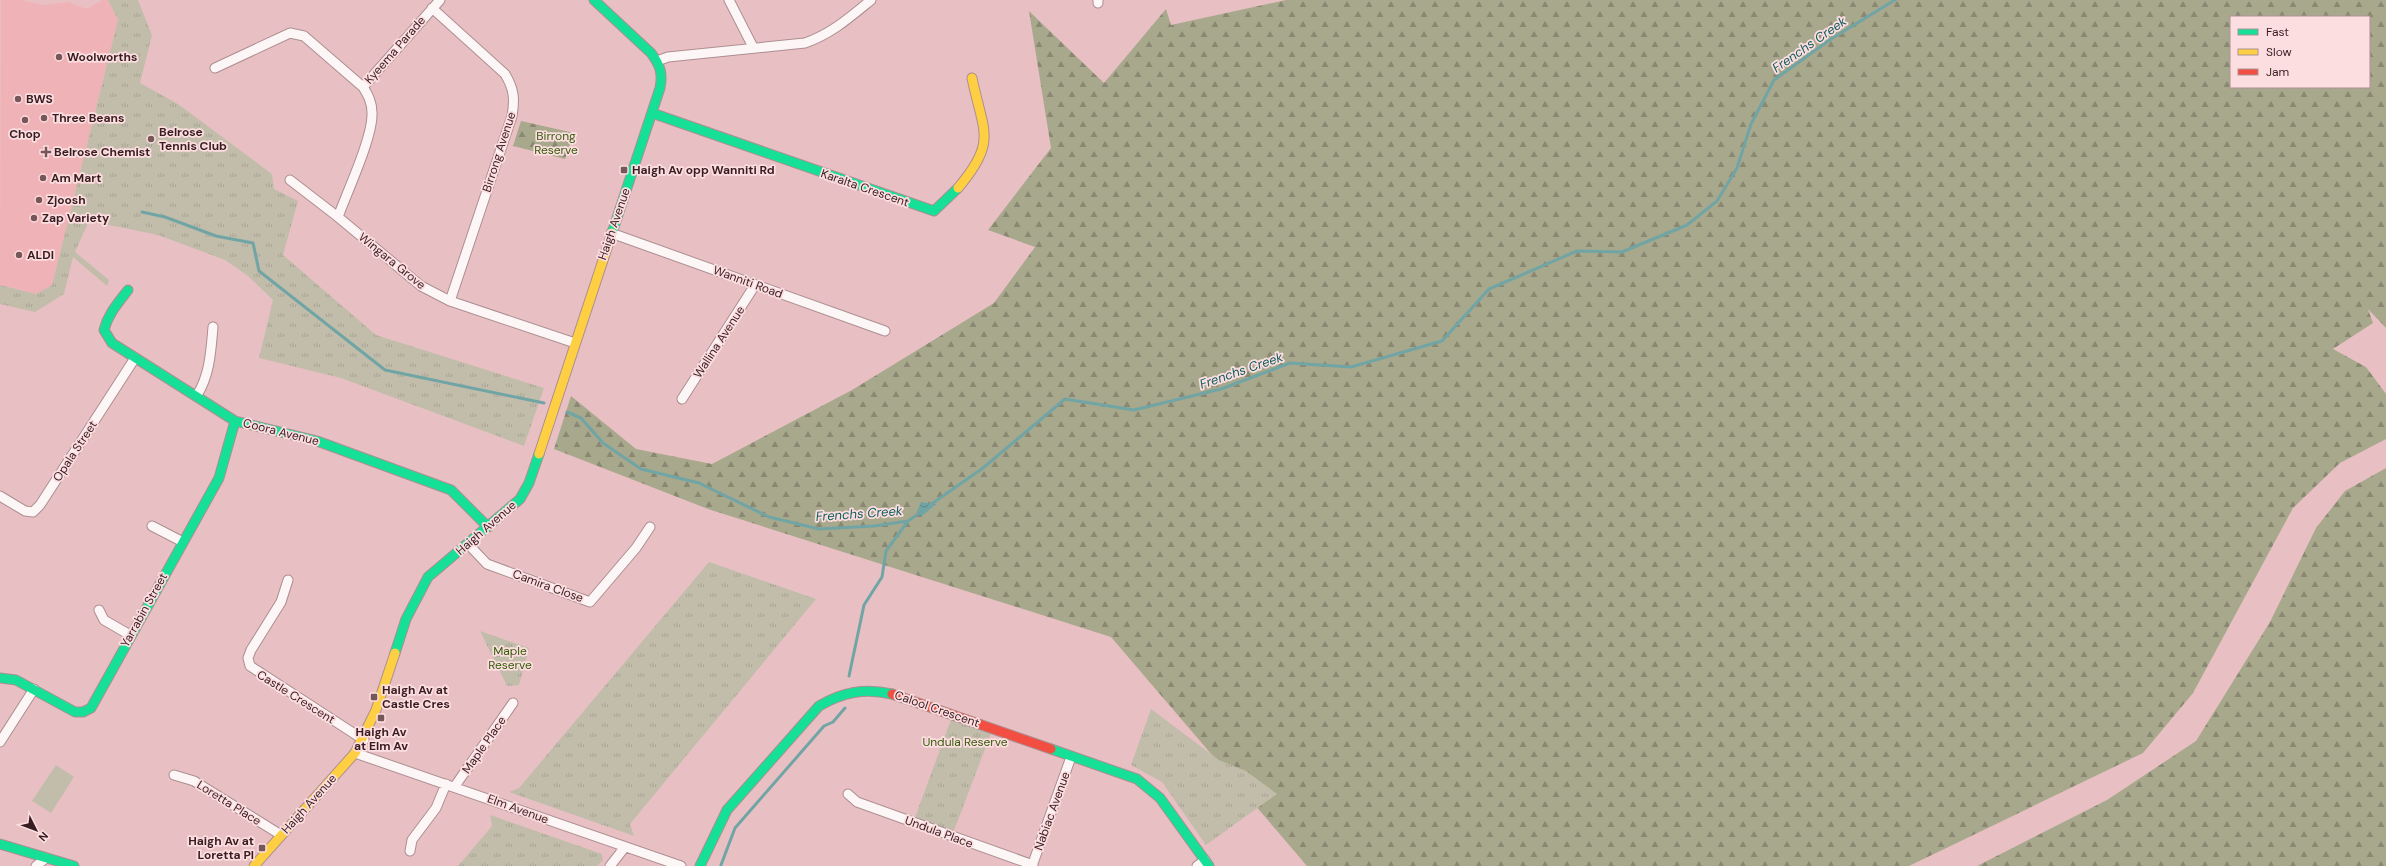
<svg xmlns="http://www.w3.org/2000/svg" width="2386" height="866" font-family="'DM Sans',sans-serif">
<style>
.built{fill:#efb2b7}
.green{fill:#c2bdaa}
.forest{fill:url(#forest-firs);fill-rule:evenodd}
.park{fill:url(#park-tufts)}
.water{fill:url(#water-waves)}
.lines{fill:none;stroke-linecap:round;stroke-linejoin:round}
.stream{stroke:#71a5a5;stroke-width:3}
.street-casing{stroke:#ad8e91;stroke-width:11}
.fast-casing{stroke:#ad8e91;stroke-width:11}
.slow-casing{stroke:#ad8e91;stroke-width:11}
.jam-casing{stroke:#ad8e91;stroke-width:11}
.street{stroke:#fcf6f6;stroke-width:9}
.fast{stroke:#16e098;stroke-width:9}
.slow{stroke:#ffcf43;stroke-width:9}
.jam{stroke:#f24e42;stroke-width:9}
.poi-dot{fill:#765659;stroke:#fddee0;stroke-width:1.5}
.labels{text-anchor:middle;stroke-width:3.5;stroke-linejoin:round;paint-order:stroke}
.street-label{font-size:12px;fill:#381d20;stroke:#fddee0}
.poi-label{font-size:12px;font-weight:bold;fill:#381d20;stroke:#fddee0;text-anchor:start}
.park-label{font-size:12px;fill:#335c09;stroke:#fddee0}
.water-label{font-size:13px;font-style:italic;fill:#105d5c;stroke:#fddee0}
</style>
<defs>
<pattern id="forest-firs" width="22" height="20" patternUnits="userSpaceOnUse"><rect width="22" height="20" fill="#a8a88c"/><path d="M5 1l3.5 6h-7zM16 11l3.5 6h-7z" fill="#8a8872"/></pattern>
<pattern id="park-tufts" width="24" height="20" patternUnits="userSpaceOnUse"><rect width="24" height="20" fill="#c2bdaa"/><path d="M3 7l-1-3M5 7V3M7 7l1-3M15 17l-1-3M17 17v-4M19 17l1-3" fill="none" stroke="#a7a292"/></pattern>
<pattern id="water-waves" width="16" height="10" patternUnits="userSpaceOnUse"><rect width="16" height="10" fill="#71a5a5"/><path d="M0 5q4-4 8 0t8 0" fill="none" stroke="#5e8686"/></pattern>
</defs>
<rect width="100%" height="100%" fill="#e8c0c3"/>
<path class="built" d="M 1,0 L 21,0 L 42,5 L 69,2 L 86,9 L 103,0 L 108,0 L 118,20 L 52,285 L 36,294 L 0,285 Z"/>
<path class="green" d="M 56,765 L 74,777 L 51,813 L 32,801 Z"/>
<path class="forest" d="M 1286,0 L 2386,0 L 2386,328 L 2368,309 L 2373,323 L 2333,349 L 2366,367 L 2386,394 L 2386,439 L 2340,463 L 2293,508 L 2193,693 L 2143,753 L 1909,866 L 1307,866 L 1111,637 L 708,509 L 554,449 L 571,396 L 636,449 L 712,464 L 852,390 L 994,303 L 1035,247 L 988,230 L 1051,148 L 1029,11 L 1104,83 L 1166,9 L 1171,25 ZM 2231,17 L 2369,17 L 2369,87 L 2231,87 Z
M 521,121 L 574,133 L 565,159 L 513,146 Z
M 2386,468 L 2386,866 L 1977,866 L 2107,800 L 2196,741 L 2270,622 L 2316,528 L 2345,491 Z"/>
<path class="park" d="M 108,0 L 138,0 L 152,35 L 140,83 L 178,104 L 272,174 L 274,189 L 298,201 L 283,255 L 376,335 L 544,388 L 524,446 L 341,378 L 259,358 L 273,300 L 248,276 L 225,260 L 158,235 L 89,221 L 75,252 L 109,280 L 107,286 L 73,257 L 64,294 L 35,312 L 0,304 L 0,285 L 36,294 L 52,285 L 118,20 Z
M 709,562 L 816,599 L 630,824 L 634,836 L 509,792 L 519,788 Z
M 480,631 L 529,648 L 519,685 L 507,686 Z
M 1151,709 L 1219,760 L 1246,771 L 1277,794 L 1206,845 L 1162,782 L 1131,765 Z
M 953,714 L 993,728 L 952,836 L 913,823 Z
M 490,815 L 602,854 L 603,860 L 597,866 L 458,866 L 492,826 Z"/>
<path class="water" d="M 921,502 L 936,504 L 921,517 L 917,511 Z"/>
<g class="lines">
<path class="stream" d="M 142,212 L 165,217 L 216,236 L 253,243 L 259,271 L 385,370 L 544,403
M 567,412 L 581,418 L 603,443 L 641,469 L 699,483 L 769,517 L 819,529 L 874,526 L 908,521 L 921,512
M 930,505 L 983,468 L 1065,399 L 1134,410 L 1221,389 L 1290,363 L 1351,367 L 1442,341 L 1489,289 L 1577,251 L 1622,252 L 1687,225 L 1717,201 L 1737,168 L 1751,124 L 1774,80 L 1831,39 L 1895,0
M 849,676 L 864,605 L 882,577 L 886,551 L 908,521
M 721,865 L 735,828 L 824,726 L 833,722 L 845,708"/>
<defs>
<path id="street" d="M 729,0 L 753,47
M 1098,0 L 1098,3
M 432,8 L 505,74 C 514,89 515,99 512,116 L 450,301
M 657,61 L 668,57 L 805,43 C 831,34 849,18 871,0
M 215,68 L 290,33 L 304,36 L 363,87
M 290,180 L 338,217 L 421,286 L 450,301 L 575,343
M 338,217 C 347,192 373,137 372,113 C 372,102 368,95 363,87 L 440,0
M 611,233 L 885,331
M 197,395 C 210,375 211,350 213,327
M 682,399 L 755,285
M 0,496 L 25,511 L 33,512 L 40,505 L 135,358
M 152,526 L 183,542
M 468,544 L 487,564 L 590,602 L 636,548 L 650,527
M 288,580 L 281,602 L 251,650 L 248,658 L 250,666 L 364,740
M 99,610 L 104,620 L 130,635
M 0,742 L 34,689
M 355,753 L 681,866
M 174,775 L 194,781 L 281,835
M 455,786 L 513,703
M 848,794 L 857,802 L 1033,865
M 410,851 L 412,840 L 436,808 L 446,784
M 36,866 L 46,858
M 610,866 L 625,847
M 1032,866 L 1071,757
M 1197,866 L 1205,860"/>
<path id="fast" d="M 594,0 L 651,53 C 660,65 663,73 660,88 L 612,233
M 652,113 L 934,211 L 958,188
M 128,290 C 118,303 108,314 104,330 L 112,343 L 235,421 L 317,441 L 451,490 L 488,527
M 395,653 L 406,619 L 428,577 L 520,499 L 529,483 L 539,454
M 0,678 L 16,680 L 75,712 L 83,712 L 91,708 L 219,478 L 235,421
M 1051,749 L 1137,779 L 1160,798 L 1209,866
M 0,844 L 74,866
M 700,866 L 727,810 L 819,706 C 843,692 864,688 892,694"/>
<path id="slow" d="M 958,188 C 998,141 983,132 972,78
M 539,454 L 612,233
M 254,866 L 355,753 L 376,710 L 395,653"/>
<path id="jam" d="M 892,694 L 1051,749"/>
</defs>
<use href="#street" class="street-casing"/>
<use href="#fast" class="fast-casing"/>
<use href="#slow" class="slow-casing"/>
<use href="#jam" class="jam-casing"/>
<use href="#street" class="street"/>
<use href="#fast" class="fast"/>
<use href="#slow" class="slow"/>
<use href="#jam" class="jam"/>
</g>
<g class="poi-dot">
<circle cx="59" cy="57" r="4"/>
<circle cx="18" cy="99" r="4"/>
<circle cx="44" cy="118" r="4"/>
<circle cx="25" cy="120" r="4"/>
<circle cx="151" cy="139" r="4"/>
<path d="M44 146h4v4h4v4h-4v4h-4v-4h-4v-4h4z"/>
<rect x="620" y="166" width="8" height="8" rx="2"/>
<circle cx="43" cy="178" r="4"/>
<circle cx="39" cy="200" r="4"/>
<circle cx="34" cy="218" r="4"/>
<circle cx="19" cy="255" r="4"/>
<rect x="370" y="693" width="8" height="8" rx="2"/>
<rect x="377" y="714" width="8" height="8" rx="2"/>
<rect x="258" y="844" width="8" height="8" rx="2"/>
</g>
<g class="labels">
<g class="street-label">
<text transform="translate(395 50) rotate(-49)" y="4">Kyeema Parade</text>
<text transform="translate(499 152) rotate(-72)" y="4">Birrong Avenue</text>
<text transform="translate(865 188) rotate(19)" y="4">Karalta Crescent</text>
<text transform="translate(614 224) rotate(-71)" y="4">Haigh Avenue</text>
<text transform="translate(392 261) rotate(39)" y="4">Wingara Grove</text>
<text transform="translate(748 282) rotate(20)" y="4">Wanniti Road</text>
<text transform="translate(719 342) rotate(-57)" y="4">Wallina Avenue</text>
<text transform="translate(281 432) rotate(14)" y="4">Coora Avenue</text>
<text transform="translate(75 451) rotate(-57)" y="4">Opala Street</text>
<text transform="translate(486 528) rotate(-41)" y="4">Haigh Avenue</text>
<text transform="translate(548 586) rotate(20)" y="4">Camira Close</text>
<text transform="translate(144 610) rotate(-61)" y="4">Yarrabin Street</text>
<text transform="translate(296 697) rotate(32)" y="4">Castle Crescent</text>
<text transform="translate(937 709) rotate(19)" y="4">Calool Crescent</text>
<text transform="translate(484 745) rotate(-55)" y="4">Maple Place</text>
<text transform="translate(229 803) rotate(32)" y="4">Loretta Place</text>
<text transform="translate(309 804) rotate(-48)" y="4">Haigh Avenue</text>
<text transform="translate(518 809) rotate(20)" y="4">Elm Avenue</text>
<text transform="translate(1052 811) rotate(-70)" y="4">Nabiac Avenue</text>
<text transform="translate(939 832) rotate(20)" y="4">Undula Place</text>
</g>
<g class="poi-label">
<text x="67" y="61">Woolworths</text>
<text x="26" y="103">BWS</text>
<text x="52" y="122">Three Beans</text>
<text x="159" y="136">Belrose<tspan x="159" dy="14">Tennis Club</tspan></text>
<text x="25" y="138" text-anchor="middle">Chop</text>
<text x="54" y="156">Belrose Chemist</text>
<text x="632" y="174">Haigh Av opp Wanniti Rd</text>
<text x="51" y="182">Am Mart</text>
<text x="47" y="204">Zjoosh</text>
<text x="42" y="222">Zap Variety</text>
<text x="27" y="259">ALDI</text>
<text x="382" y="694">Haigh Av at<tspan x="382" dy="14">Castle Cres</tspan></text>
<text x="381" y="736" text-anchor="middle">Haigh Av<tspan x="381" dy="14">at Elm Av</tspan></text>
<text x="254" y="845" text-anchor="end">Haigh Av at<tspan x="254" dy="14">Loretta Pl</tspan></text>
</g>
<g class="park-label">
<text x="556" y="140">Birrong<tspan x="556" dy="14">Reserve</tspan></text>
<text x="510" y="655">Maple<tspan x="510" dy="14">Reserve</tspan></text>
<text x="965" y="746">Undula Reserve</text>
</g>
<g class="water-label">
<text transform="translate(1809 44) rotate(-35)" y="5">Frenchs Creek</text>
<text transform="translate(1241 370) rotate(-19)" y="5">Frenchs Creek</text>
<text transform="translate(859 513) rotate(-4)" y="5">Frenchs Creek</text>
</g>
</g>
<rect x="2230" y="16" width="140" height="72" fill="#fddee0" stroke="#ae9193"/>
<rect x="2238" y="29" width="20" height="6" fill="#16e098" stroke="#ae9193"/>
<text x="2266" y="36" font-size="12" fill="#381d20">Fast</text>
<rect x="2238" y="49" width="20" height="6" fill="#ffcf43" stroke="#ae9193"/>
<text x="2266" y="56" font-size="12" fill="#381d20">Slow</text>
<rect x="2238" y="69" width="20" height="6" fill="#f24e42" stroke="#ae9193"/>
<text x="2266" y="76" font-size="12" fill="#381d20">Jam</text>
<g transform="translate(36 830) rotate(132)" stroke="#fddee0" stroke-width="3" paint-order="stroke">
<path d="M0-3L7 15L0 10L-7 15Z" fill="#381d20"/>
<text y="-6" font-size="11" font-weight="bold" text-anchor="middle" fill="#381d20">N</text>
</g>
</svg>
